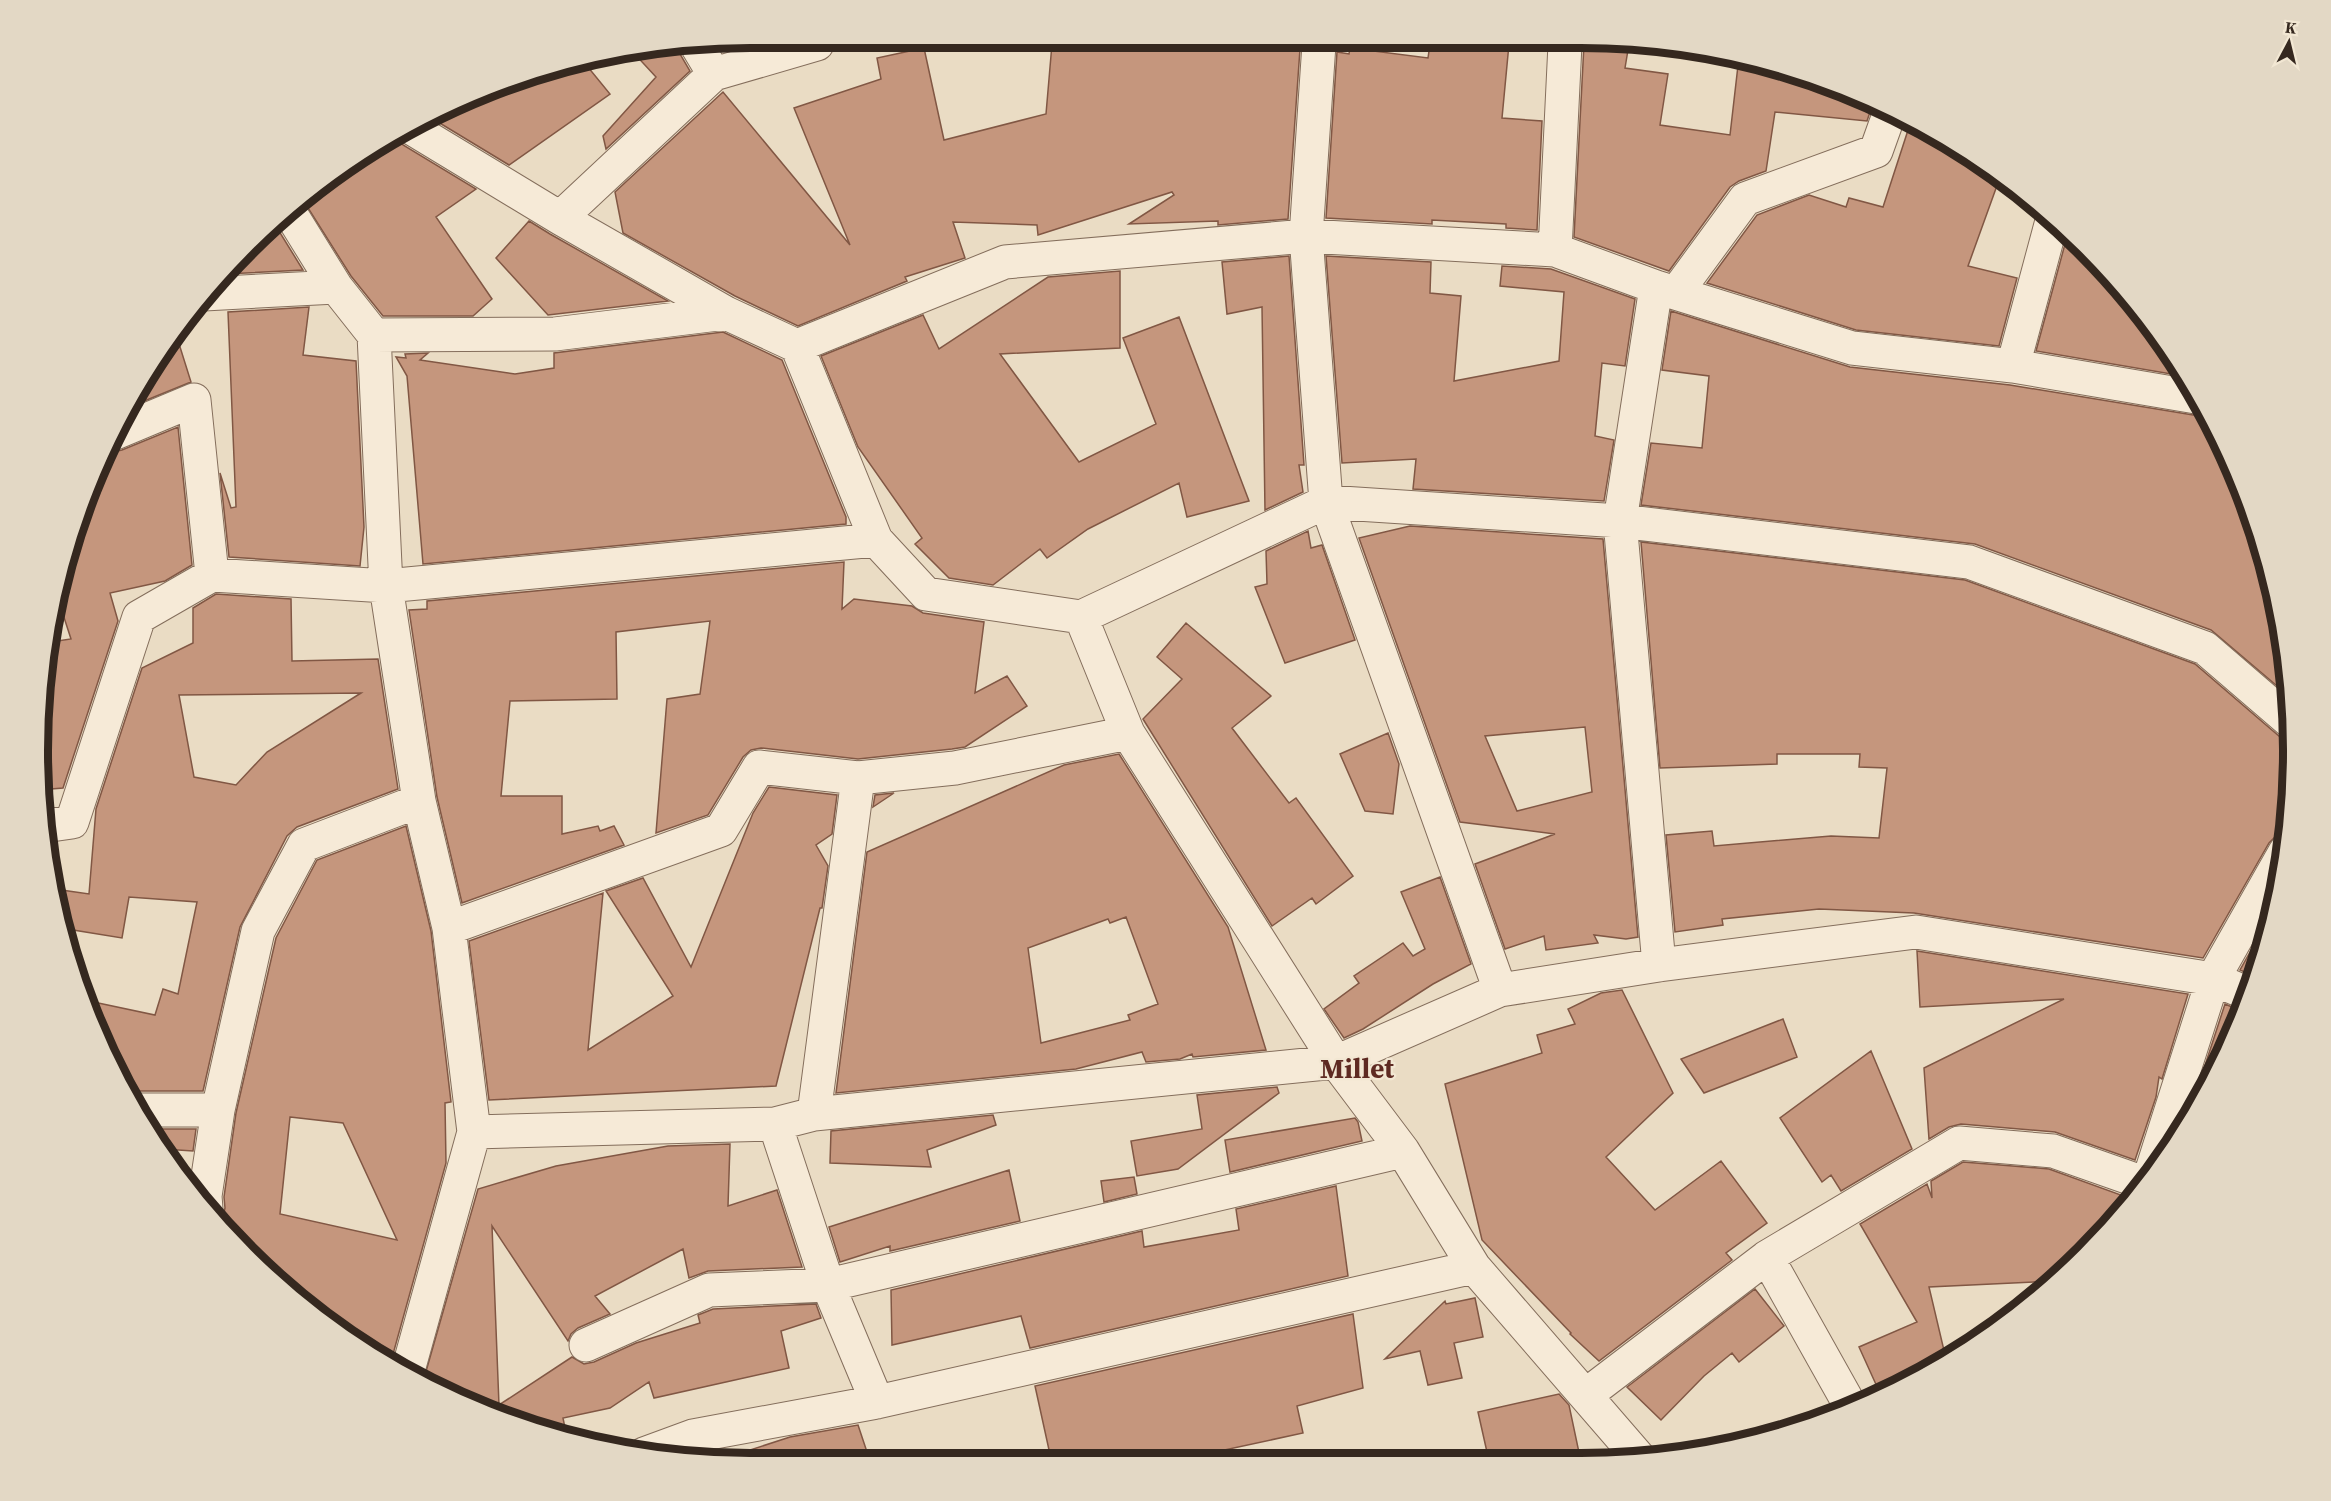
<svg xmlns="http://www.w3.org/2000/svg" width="2331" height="1501" font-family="'Source Serif 4',serif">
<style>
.building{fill:#c5967d;stroke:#815744;stroke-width:1.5;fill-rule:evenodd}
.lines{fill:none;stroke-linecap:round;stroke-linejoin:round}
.street-casing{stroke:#846e5c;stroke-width:35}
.street{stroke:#f6ead7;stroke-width:33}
.labels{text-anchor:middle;stroke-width:4.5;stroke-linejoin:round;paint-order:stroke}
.district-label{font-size:27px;font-weight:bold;fill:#5e2a22;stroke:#f2e7d3}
.rim{fill:none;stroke:#35281f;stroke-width:8}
</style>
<rect width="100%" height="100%" fill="#eadcc4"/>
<path class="building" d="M 657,44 L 677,44 L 680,54 L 690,71 L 606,149 L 603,136 L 656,77 L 631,50 Z
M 1052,44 L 1238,44 L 1300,49 L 1288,219 L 1218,225 L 1218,221 L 1129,224 L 1174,195 L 1172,192 L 1038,235 L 1037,225 L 953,222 L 965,258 L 905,277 L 907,281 L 798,326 L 735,296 L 623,233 L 615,192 L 723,92 L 850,245 L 794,108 L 881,79 L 877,58 L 924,48 L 944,140 L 1046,114 Z
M 1430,44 L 1509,44 L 1502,118 L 1542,121 L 1537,230 L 1506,228 L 1506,224 L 1432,220 L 1432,224 L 1326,218 L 1337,52 L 1349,54 L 1350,48 L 1428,58 Z
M 1584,44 L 1629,44 L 1625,68 L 1668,74 L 1660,125 L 1730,135 L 1739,57 L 1766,62 L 1873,103 L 1867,121 L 1775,112 L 1766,171 L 1739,181 L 1730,187 L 1669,271 L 1574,237 Z
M 583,61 L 610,94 L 509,165 L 433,119 L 522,75 Z
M 1911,121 L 1999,180 L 1968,266 L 2017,278 L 1999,346 L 1856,330 L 1707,283 L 1757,215 L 1809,195 L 1846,207 L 1849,198 L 1883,207 Z
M 396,137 L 403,145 L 476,189 L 436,217 L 492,299 L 473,316 L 383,316 L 351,276 L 303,200 L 354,158 Z
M 529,221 L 550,234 L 668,301 L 548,315 L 496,258 Z
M 274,223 L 303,270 L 226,274 L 226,269 L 247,246 Z
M 2068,233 L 2146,316 L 2183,376 L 2036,351 Z
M 1289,256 L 1304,465 L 1299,465 L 1303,492 L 1265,510 L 1262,307 L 1227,314 L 1222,262 Z
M 1326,256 L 1431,262 L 1430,293 L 1461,296 L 1454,381 L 1559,361 L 1564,292 L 1500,286 L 1502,266 L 1551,269 L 1635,299 L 1625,366 L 1602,363 L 1595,436 L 1614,440 L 1604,501 L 1413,489 L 1416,459 L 1342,463 Z
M 1120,271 L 1120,348 L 1000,354 L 1079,462 L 1156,424 L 1123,338 L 1179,317 L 1249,501 L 1187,517 L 1179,483 L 1088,529 L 1047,558 L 1040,549 L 993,585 L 949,578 L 915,544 L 922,538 L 858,447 L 821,356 L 923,315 L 939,349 L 1048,277 Z
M 309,307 L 303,355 L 356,361 L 364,527 L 360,566 L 229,557 L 220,473 L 231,508 L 236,507 L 228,312 Z
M 1671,311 L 1850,367 L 2010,385 L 2193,415 L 2206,412 L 2220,435 L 2269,566 L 2289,684 L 2283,691 L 2211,630 L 1975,544 L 1641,505 L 1651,443 L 1702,448 L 1709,376 L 1662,370 Z
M 175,331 L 191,382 L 127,408 L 133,394 Z
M 723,332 L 782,360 L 846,517 L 846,524 L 423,564 L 407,376 L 396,357 L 406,358 L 405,354 L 428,353 L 420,360 L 515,374 L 554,368 L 554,353 Z
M 178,427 L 192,565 L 165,581 L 110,593 L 118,621 L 63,788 L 39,790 L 39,704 L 51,642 L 71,639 L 59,602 L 75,521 L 108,450 L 113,452 L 122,450 Z
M 1410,526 L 1603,539 L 1638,937 L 1626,939 L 1594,935 L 1598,943 L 1546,950 L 1544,936 L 1505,949 L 1475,864 L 1555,834 L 1460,822 L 1359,538 ZM 1585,727 L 1592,792 L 1517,811 L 1485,736 Z
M 1308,531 L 1311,548 L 1322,545 L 1355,640 L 1285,663 L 1255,587 L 1267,584 L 1266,551 Z
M 1641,542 L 1965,580 L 2195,664 L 2279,736 L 2291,740 L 2288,834 L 2276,836 L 2269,843 L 2203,958 L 1914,913 L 1819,909 L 1722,919 L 1723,925 L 1675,932 L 1666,835 L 1712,831 L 1714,846 L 1831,836 L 1879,838 L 1887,768 L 1859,767 L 1860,754 L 1777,754 L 1777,764 L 1660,768 Z
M 844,562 L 842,609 L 854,599 L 912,606 L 923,613 L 984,622 L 975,693 L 1007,676 L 1027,706 L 965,747 L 952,749 L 858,759 L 761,748 L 751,750 L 743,757 L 708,815 L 656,833 L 667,699 L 700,694 L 710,621 L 616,632 L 617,699 L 510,701 L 501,796 L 562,796 L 562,834 L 598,826 L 600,831 L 614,826 L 624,845 L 462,903 L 437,797 L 409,610 L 427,609 L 427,601 Z
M 216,594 L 291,599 L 292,661 L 378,659 L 398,789 L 297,827 L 287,836 L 240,927 L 203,1091 L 135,1091 L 127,1093 L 89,1001 L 155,1015 L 163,989 L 178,994 L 197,902 L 129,897 L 122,938 L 61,928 L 54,889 L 89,894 L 96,809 L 142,668 L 193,643 L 193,608 ZM 361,693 L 267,752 L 236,785 L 194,777 L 179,695 Z
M 1186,623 L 1271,696 L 1232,728 L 1289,803 L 1296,798 L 1353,876 L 1316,904 L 1312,898 L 1272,926 L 1143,719 L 1182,679 L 1157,657 Z
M 1388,733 L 1399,764 L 1393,814 L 1365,811 L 1340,754 Z
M 1119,754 L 1228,927 L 1266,1050 L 1193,1057 L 1192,1054 L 1180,1059 L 1146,1062 L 1142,1052 L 1076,1069 L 836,1093 L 867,852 L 1064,765 ZM 1126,917 L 1158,1004 L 1128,1015 L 1130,1020 L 1041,1043 L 1028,948 L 1108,919 L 1110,923 Z
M 769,787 L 837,795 L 832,834 L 816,845 L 828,866 L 822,908 L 820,908 L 776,1086 L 489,1100 L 469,941 L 603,893 L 588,1050 L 673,996 L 606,891 L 643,878 L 691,967 L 753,813 Z
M 894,793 L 873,807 L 875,795 Z
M 406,826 L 431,931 L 451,1102 L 445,1103 L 446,1163 L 390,1365 L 281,1287 L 218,1224 L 223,1217 L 225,1208 L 224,1197 L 236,1113 L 276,938 L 317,860 ZM 290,1117 L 343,1123 L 397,1240 L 280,1214 Z
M 1440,877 L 1471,964 L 1433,984 L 1363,1029 L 1344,1038 L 1324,1009 L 1359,983 L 1354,976 L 1403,943 L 1413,956 L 1425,949 L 1401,892 Z
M 2271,915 L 2262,950 L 2256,977 L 2240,970 Z
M 1917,951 L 2188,994 L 2162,1079 L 2159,1077 L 2156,1097 L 2135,1160 L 2055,1132 L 1961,1124 L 1949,1127 L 1929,1139 L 1924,1068 L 2064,999 L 1920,1007 Z
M 1622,990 L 1673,1093 L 1606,1157 L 1655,1210 L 1721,1161 L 1767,1223 L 1726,1253 L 1732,1260 L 1599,1361 L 1570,1334 L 1571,1333 L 1482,1240 L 1445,1084 L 1542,1053 L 1537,1035 L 1575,1024 L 1568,1009 L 1601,993 Z
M 2225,1004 L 2241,1011 L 2201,1099 L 2195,1096 Z
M 1783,1019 L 1797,1057 L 1704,1093 L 1681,1059 Z
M 1871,1051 L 1912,1149 L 1841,1191 L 1831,1175 L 1822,1182 L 1780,1118 Z
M 1277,1087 L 1279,1093 L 1178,1169 L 1137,1176 L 1131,1141 L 1202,1129 L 1197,1095 Z
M 993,1115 L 996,1125 L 927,1150 L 931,1167 L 830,1163 L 831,1131 Z
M 1355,1118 L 1358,1122 L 1362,1141 L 1230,1172 L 1225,1140 Z
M 149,1129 L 196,1129 L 193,1151 L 163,1149 Z
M 730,1144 L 728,1206 L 777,1190 L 802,1267 L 708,1271 L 689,1278 L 683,1249 L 595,1296 L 610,1314 L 578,1328 L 571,1334 L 568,1341 L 492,1226 L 499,1405 L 572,1357 L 584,1364 L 594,1362 L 636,1343 L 700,1323 L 698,1315 L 713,1309 L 816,1304 L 821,1318 L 781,1331 L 789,1368 L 654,1398 L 649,1382 L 610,1408 L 563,1418 L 566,1433 L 477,1409 L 423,1382 L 478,1189 L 556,1166 L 668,1146 Z
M 1963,1162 L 2049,1169 L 2132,1199 L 2117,1220 L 2052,1281 L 1929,1287 L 1946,1359 L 1896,1390 L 1879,1391 L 1859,1347 L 1917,1322 L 1860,1224 L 1927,1184 L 1932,1198 L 1931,1181 Z
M 1009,1170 L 1020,1221 L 890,1251 L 890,1246 L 840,1262 L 829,1227 Z
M 1134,1177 L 1137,1194 L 1104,1202 L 1101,1181 Z
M 1336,1186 L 1348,1276 L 1030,1348 L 1021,1316 L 892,1345 L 891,1290 L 1142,1231 L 1144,1247 L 1239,1230 L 1236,1209 Z
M 1755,1289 L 1784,1326 L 1739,1362 L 1732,1353 L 1704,1376 L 1661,1420 L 1627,1387 Z
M 1475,1298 L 1483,1337 L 1454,1343 L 1462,1378 L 1428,1385 L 1420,1351 L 1385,1359 L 1445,1301 L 1446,1304 Z
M 1353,1314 L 1363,1388 L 1297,1406 L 1303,1433 L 1178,1460 L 1051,1459 L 1035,1386 Z
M 1559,1394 L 1569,1405 L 1581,1462 L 1489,1461 L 1478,1412 Z
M 858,1425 L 869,1458 L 748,1458 L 747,1451 L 790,1437 Z"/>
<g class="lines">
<defs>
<path id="street" d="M 696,44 L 714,74
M 1319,44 L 1306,236 L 1326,502 L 1500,990
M 413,129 L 560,218 L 726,313 L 797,346 L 876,540
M 289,211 L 336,287
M 560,218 L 714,74 L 817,44
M 1555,250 L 1565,44
M 1656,287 L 1620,521 L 1659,965
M 1676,293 L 1745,199 L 1876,151 L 1891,109
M 204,294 L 336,287 L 374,335 L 555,334 L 726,313
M 374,335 L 386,586 L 419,801 L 449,928 L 474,1132 L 407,1374
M 797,346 L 1005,262 L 1306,236 L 1555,250 L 1656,287 L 1852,348 L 2013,366 L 2196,397
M 2013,366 L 2053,217
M 115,433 L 194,400 L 212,575
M 1081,617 L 1128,733 L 1336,1062 L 1403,1151 L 1474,1267 L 1641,1460
M 44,826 L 72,822 L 139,617 L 212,575 L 386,586 L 876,540 L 926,594 L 1081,617 L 1326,502 L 1620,521 L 1969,562 L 2205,648 L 2291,722
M 449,928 L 721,830 L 759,767 L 858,778
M 135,1110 L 218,1110
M 814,1114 L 858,778 L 955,768 L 1128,733
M 775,1124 L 828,1285 L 877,1402
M 474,1132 L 775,1124 L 814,1114 L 1336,1062 L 1500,990 L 1659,965 L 1916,932 L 2213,979 L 2249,994
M 2152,1170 L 2213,979 L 2285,852
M 206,1209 L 205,1196 L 218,1110 L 258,931 L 304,845 L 419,801
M 1767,1257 L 1851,1407
M 586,1345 L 709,1290 L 828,1285 L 1403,1151
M 1586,1395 L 1767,1257 L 1959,1143 L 2053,1151 L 2144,1183
M 644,1454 L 693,1436 L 877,1402 L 1474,1267"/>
</defs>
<use href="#street" class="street-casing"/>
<use href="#street" class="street"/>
</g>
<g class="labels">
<g class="district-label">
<text x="1357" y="1078">Millet</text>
</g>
</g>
<path d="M0 0H2331V1501H0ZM750 48H1581A702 702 0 0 1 2283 750V751A702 702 0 0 1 1581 1453H750A702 702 0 0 1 48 751V750A702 702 0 0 1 750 48Z" fill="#e3d8c5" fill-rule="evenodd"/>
<path class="rim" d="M750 48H1581A702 702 0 0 1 2283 750V751A702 702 0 0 1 1581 1453H750A702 702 0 0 1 48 751V750A702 702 0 0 1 750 48Z"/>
<g transform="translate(2289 42) rotate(7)" stroke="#f2e7d3" stroke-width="4.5" paint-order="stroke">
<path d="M0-4.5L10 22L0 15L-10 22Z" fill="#35281f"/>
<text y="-9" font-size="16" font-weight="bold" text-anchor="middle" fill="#35281f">K</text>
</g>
</svg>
